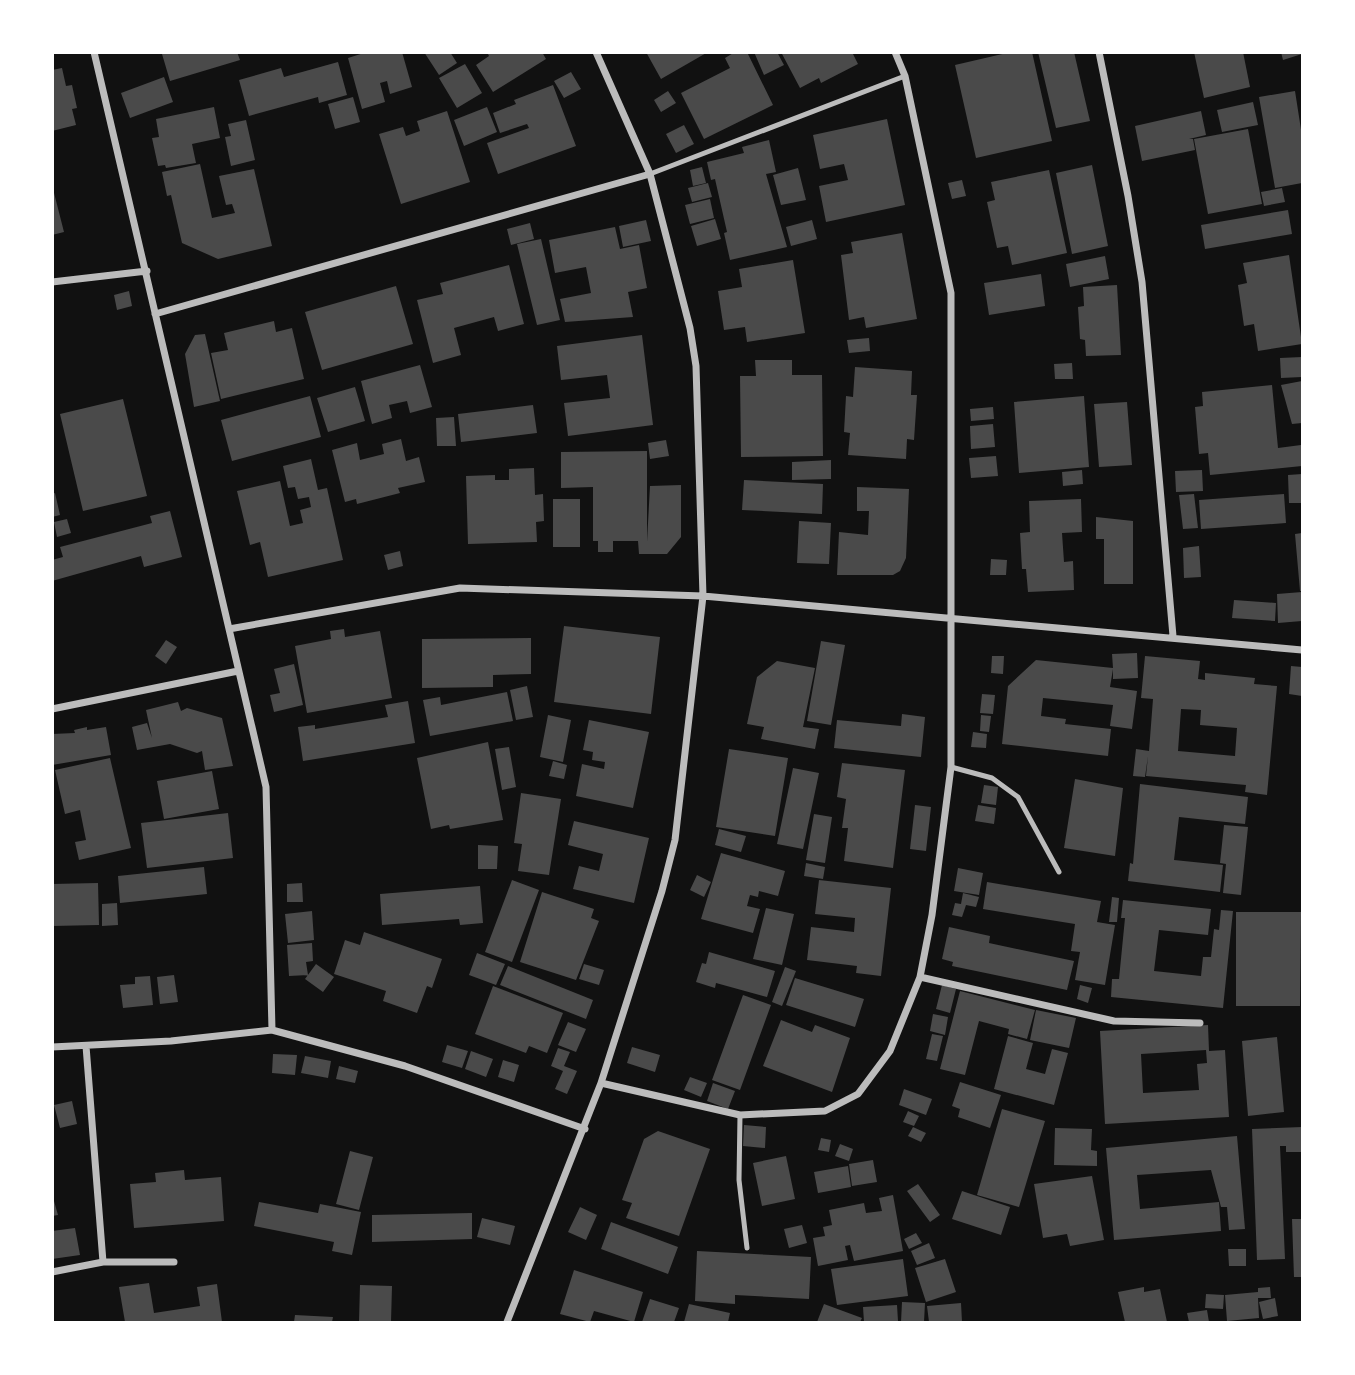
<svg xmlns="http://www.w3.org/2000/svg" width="1355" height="1375" font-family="Cabin,sans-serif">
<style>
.building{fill:#4a4a4a;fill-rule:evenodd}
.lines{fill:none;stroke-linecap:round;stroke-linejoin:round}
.service{stroke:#bcbcbc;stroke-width:5}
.minor{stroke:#bcbcbc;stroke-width:7}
</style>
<rect width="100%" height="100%" fill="#111"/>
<path class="building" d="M 166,52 L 237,52 L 240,60 L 170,81 L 162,54 Z
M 367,52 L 402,52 L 412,87 L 390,94 L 387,81 L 380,83 L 385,102 L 362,109 L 348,58 Z
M 424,52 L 450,52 L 457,63 L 439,75 Z
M 487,52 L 542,52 L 546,59 L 493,92 L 476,65 L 489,56 Z
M 646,52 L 708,52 L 661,79 Z
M 735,52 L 747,52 L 773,105 L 704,139 L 681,93 L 730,68 L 725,58 Z
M 754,52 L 777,52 L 784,65 L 764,75 Z
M 781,52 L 852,52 L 858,64 L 821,83 L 819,78 L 800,88 Z
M 1011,52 L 1032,52 L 1052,141 L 976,158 L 955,65 Z
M 1038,52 L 1074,52 L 1090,121 L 1056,128 Z
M 1194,52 L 1243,52 L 1250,87 L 1204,98 Z
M 1281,52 L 1302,52 L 1302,54 L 1283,60 Z
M 338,62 L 347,95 L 319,103 L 318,97 L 249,116 L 239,80 L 281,68 L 284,77 Z
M 465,64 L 482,93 L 457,108 L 439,78 Z
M 62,68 L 66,86 L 72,85 L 77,108 L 72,109 L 76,125 L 52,131 L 52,70 Z
M 571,72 L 581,89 L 564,98 L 554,81 Z
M 164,77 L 173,102 L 130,118 L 121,93 Z
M 553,85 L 576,146 L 498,174 L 487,143 L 529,128 L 527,124 L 500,133 L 493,113 L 516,104 L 514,100 Z
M 668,91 L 676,103 L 661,112 L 654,100 Z
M 1295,91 L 1302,136 L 1302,183 L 1275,188 L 1259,97 Z
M 353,97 L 360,122 L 335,129 L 328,104 Z
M 1253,102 L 1258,125 L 1222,132 L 1217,110 Z
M 214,107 L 220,138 L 192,144 L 196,163 L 166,168 L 165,165 L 158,166 L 152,138 L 159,137 L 156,119 Z
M 487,107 L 497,132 L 464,146 L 454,120 Z
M 447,111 L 470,182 L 401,204 L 379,134 L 403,127 L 406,136 L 420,131 L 417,121 Z
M 1201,111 L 1206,135 L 1189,139 L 1193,139 L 1195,150 L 1142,161 L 1135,126 Z
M 887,119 L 905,205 L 826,222 L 819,186 L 848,180 L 844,164 L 820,169 L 813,135 Z
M 246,120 L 255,160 L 231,166 L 225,137 L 231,136 L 228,124 Z
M 684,125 L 694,144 L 676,153 L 666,134 Z
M 1248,129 L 1262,204 L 1208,214 L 1194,139 Z
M 769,140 L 776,172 L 766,174 L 787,247 L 730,260 L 724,233 L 727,232 L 715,179 L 711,180 L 707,162 L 744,153 L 742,147 Z
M 200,164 L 212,218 L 235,213 L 232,204 L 226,205 L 219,176 L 254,169 L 272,246 L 218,259 L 182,243 L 171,195 L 167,196 L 162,172 Z
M 1092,165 L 1108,246 L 1072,254 L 1056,173 Z
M 702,167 L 706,183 L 693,186 L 690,170 Z
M 798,168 L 806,200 L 781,205 L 773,175 Z
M 1049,170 L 1067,253 L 1012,265 L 1008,246 L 997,248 L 987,202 L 995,200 L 991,182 Z
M 962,180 L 966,196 L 952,199 L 948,183 Z
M 708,183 L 712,197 L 692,202 L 688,188 Z
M 52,185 L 64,232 L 52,235 Z
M 1282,188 L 1285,202 L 1264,206 L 1261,192 Z
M 710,199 L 714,218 L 690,224 L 685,205 Z
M 1288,210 L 1292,234 L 1205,249 L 1201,225 Z
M 715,219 L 721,239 L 697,246 L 691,226 Z
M 646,220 L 651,241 L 623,247 L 619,226 Z
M 812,220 L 817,239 L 791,246 L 786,227 Z
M 530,223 L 534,239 L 511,245 L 507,229 Z
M 615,227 L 620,249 L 639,245 L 647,288 L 628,292 L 633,317 L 565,322 L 560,299 L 591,293 L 586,267 L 555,273 L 549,240 Z
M 902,233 L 917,319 L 866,328 L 864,317 L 849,320 L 841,255 L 853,253 L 851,242 Z
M 541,239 L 560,320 L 537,325 L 517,244 Z
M 1289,255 L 1302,344 L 1258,351 L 1254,324 L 1244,326 L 1238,285 L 1247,283 L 1243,263 Z
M 1105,256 L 1109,279 L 1070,287 L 1066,264 Z
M 793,260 L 805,333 L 747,342 L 745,327 L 724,330 L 718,291 L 742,287 L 739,269 Z
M 509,265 L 524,324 L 498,331 L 494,317 L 454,328 L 461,355 L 433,363 L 417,300 L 443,294 L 440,283 Z
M 1041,274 L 1045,306 L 989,315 L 984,283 Z
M 1117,285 L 1121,355 L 1086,356 L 1085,340 L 1080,339 L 1078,307 L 1084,306 L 1083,287 Z
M 396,286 L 413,344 L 322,370 L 305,312 Z
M 129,291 L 132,306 L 117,310 L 114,295 Z
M 274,321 L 276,332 L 292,328 L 304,379 L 221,399 L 211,353 L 228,350 L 224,333 Z
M 205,334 L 220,401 L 194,407 L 185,354 L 195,335 Z
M 642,335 L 653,425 L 568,436 L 564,403 L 610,398 L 607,375 L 561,380 L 557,346 Z
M 869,338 L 870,351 L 849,353 L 847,340 Z
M 1302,357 L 1302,377 L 1281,378 L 1280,358 Z
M 755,360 L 792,360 L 792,375 L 822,375 L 823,456 L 741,457 L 740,376 L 756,376 Z
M 1072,363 L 1073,379 L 1055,379 L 1054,364 Z
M 420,365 L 432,407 L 410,413 L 407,401 L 389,405 L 392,418 L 372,424 L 361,381 Z
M 855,367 L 912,371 L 911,395 L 917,395 L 914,440 L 907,439 L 906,459 L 848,455 L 850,433 L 844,432 L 846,396 L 853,397 Z
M 1302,381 L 1302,423 L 1292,424 L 1281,385 Z
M 1272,385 L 1278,448 L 1301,445 L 1302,466 L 1210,475 L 1208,453 L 1199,454 L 1195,407 L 1203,406 L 1202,392 Z
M 355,387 L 365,421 L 328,432 L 317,398 Z
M 310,396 L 321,437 L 232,461 L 221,420 Z
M 1084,396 L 1089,467 L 1019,473 L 1014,402 Z
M 123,399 L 147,496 L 83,511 L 60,414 Z
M 1127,402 L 1132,465 L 1099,467 L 1094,404 Z
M 533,405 L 537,433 L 461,442 L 458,414 Z
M 993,407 L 994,419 L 971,421 L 970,409 Z
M 454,417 L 456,446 L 437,446 L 436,418 Z
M 993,424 L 995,447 L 971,449 L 970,426 Z
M 401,439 L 406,461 L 419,457 L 425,482 L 398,488 L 400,493 L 357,504 L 356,499 L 345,502 L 332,450 L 357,443 L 360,460 L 384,454 L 382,444 Z
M 666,440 L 669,456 L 650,459 L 648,443 Z
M 647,451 L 647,542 L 650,486 L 681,485 L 681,537 L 667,554 L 639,554 L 638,541 L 613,541 L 613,552 L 598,552 L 598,541 L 593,541 L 593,487 L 561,488 L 561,452 Z
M 996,456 L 998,476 L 971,478 L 969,458 Z
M 311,459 L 318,490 L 327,488 L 343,560 L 268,577 L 260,542 L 250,545 L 237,491 L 280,481 L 290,526 L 303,523 L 300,510 L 311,507 L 309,497 L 298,499 L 295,487 L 288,488 L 283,466 Z
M 831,460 L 831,479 L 792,480 L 792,462 Z
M 534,468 L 535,495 L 543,494 L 544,521 L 536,522 L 537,542 L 468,544 L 466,476 L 495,475 L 495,480 L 509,480 L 509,469 Z
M 1082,470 L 1083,484 L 1063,486 L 1062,472 Z
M 1202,470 L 1203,491 L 1176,492 L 1175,471 Z
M 1302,474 L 1302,503 L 1289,503 L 1288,475 Z
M 744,480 L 823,484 L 822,514 L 742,510 Z
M 857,487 L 909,489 L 906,558 L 900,571 L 893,575 L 837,575 L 839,532 L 868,535 L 869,511 L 857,511 Z
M 55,493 L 60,515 L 52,517 L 52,494 Z
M 1194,494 L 1198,528 L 1183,529 L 1179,495 Z
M 1284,494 L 1286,523 L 1201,529 L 1199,500 Z
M 553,499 L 580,499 L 580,547 L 553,547 Z
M 1081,499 L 1082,532 L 1062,533 L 1064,562 L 1073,561 L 1074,590 L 1028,592 L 1026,569 L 1022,569 L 1020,533 L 1030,532 L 1029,501 Z
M 170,511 L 182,557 L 144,567 L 141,556 L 52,581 L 52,560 L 63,557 L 60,547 L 152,523 L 150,516 Z
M 1096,517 L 1133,521 L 1133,584 L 1104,584 L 1104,539 L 1096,539 Z
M 67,519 L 71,533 L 57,537 L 54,522 Z
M 799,521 L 831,523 L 829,564 L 797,563 Z
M 1302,533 L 1302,591 L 1300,591 L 1295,534 Z
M 1199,546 L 1201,577 L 1184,578 L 1183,548 Z
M 400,551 L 403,566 L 388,570 L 384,555 Z
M 991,559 L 1007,560 L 1006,575 L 990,575 Z
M 1302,592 L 1302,621 L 1278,623 L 1277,594 Z
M 1234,600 L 1276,603 L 1275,621 L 1232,618 Z
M 564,626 L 660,637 L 651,714 L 554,702 Z
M 344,629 L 345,637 L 380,631 L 392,698 L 307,713 L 295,646 L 331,639 L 330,631 Z
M 531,638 L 531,674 L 493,675 L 493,687 L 422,688 L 422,639 Z
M 166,640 L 177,647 L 166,664 L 155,656 Z
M 821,641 L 845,645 L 831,725 L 807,721 Z
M 1137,653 L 1138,678 L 1113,679 L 1113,669 L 1110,687 L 1137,691 L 1132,729 L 1110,726 L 1113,705 L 1043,698 L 1041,716 L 1066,719 L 1065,724 L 1111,729 L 1108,756 L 1002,744 L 1008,686 L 1036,660 L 1113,668 L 1112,654 Z
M 992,656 L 1004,656 L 1003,674 L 991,673 Z
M 1145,656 L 1200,661 L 1198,679 L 1205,680 L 1205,673 L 1255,678 L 1254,684 L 1277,686 L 1267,795 L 1245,792 L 1246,785 L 1146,776 L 1148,756 L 1145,777 L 1133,776 L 1136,749 L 1149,751 L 1153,699 L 1141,698 ZM 1181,709 L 1201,710 L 1200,725 L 1237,728 L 1235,756 L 1178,751 Z
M 777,661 L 815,668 L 803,727 L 819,729 L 815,749 L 761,739 L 764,727 L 747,724 L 757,677 Z
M 294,664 L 303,705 L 274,712 L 270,695 L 280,693 L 274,669 Z
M 1291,666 L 1302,667 L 1302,696 L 1289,694 Z
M 527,686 L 533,717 L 516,720 L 510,690 Z
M 507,692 L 513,721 L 430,736 L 423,700 L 440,697 L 441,705 Z
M 982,694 L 995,695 L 993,714 L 980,713 Z
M 408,701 L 415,743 L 303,761 L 298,727 L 315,725 L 315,729 L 388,717 L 385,705 Z
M 178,702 L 181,711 L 187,708 L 222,718 L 233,766 L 205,770 L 202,751 L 197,753 L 170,744 L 137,750 L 132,727 L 147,723 L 152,738 L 146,710 Z
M 902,714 L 925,717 L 921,757 L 834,748 L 837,720 L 901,726 Z
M 548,715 L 571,720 L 563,762 L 540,757 Z
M 981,715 L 991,716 L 989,732 L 980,731 Z
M 589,720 L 649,732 L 633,808 L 576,796 L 582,764 L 604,769 L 605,762 L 592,760 L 593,752 L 583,750 Z
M 87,727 L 87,730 L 106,727 L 111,755 L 52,765 L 52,734 L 75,733 L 74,730 Z
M 973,732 L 987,734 L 986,748 L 971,747 Z
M 488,742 L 503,820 L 450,829 L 449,825 L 431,829 L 417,758 Z
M 509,747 L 516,787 L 502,790 L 495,749 Z
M 729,749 L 788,758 L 775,836 L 716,827 Z
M 110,758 L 131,848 L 79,860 L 75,842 L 86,840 L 80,810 L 65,814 L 55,770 Z
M 553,761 L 567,765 L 564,779 L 549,776 Z
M 842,763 L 905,770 L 893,868 L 844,861 L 848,828 L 842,828 L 846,799 L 837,797 Z
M 793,768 L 819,773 L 803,849 L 777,844 Z
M 212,771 L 219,809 L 164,819 L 157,781 Z
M 1075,779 L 1123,788 L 1115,856 L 1064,848 Z
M 1140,784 L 1248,797 L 1245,824 L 1179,817 L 1174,860 L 1223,865 L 1220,892 L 1128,881 L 1130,863 L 1133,864 Z
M 984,785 L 998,787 L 996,805 L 981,803 Z
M 521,793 L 561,799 L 549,875 L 518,871 L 522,844 L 514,843 Z
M 915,805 L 931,807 L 926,851 L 910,849 Z
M 978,805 L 996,808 L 994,824 L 975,821 Z
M 228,813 L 233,858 L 147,868 L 141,823 Z
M 814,814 L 832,817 L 825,863 L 806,860 Z
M 574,821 L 649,838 L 634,903 L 573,889 L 579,866 L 599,871 L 603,854 L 568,845 Z
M 1224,825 L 1248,827 L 1241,895 L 1223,893 L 1226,864 L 1220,863 Z
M 719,829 L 746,836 L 741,852 L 715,845 Z
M 478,845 L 498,846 L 497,869 L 478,869 Z
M 721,853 L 785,871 L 778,896 L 759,891 L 758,897 L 750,895 L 747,906 L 760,909 L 753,933 L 701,919 Z
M 806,863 L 825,867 L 823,879 L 804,876 Z
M 204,867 L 207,894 L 120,903 L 118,876 Z
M 958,868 L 983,873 L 979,895 L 954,891 Z
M 697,875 L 711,882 L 704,897 L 690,890 Z
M 512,880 L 539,890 L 512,962 L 485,952 Z
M 819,880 L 891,888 L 881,976 L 856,973 L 857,966 L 807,960 L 811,927 L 854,932 L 855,918 L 815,914 Z
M 987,882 L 1101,901 L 1097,922 L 1115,925 L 1105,985 L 1075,980 L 1080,952 L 1071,951 L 1075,924 L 983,909 Z
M 98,883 L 99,925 L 52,926 L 52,884 Z
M 302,883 L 303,902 L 287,902 L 287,884 Z
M 480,886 L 483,923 L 460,925 L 459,919 L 382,925 L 380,894 Z
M 542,892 L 594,909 L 591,918 L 599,921 L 576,980 L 520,962 Z
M 963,893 L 979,897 L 976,907 L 966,905 L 962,917 L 952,915 L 955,903 L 961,904 Z
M 1112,897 L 1119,898 L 1117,922 L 1109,922 Z
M 1123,900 L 1211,909 L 1208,935 L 1159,930 L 1154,971 L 1201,976 L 1203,957 L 1211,957 L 1214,929 L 1219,930 L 1221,910 L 1233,911 L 1223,1008 L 1111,997 L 1112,979 L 1119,979 L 1125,918 L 1121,918 Z
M 117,903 L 118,925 L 102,926 L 102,904 Z
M 766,908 L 794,914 L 782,965 L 753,959 Z
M 312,911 L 314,940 L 288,943 L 285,914 Z
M 1236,912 L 1301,912 L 1300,1006 L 1236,1006 Z
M 949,927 L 990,936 L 989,943 L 1074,961 L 1067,990 L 952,966 L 953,962 L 942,959 Z
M 364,932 L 442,959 L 432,988 L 427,986 L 417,1013 L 383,1001 L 386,991 L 334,974 L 345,940 L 360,945 Z
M 312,943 L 313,961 L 306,962 L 308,975 L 289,976 L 287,945 Z
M 709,952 L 775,971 L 767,997 L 716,983 L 715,988 L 696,982 L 702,963 L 706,964 Z
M 477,953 L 505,964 L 496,985 L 469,975 Z
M 316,964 L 334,977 L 323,992 L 305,979 Z
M 584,964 L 604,970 L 599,985 L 579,979 Z
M 508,966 L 593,1000 L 586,1019 L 500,985 Z
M 785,967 L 796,971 L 782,1006 L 772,1002 Z
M 174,975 L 178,1002 L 160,1004 L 157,977 Z
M 150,976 L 153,1005 L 123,1008 L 120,985 L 135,984 L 135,977 Z
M 795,978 L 864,999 L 855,1027 L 786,1005 Z
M 942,985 L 956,989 L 950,1013 L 936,1009 Z
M 1080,985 L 1092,988 L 1088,1003 L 1077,999 Z
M 493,986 L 563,1013 L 547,1053 L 529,1046 L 526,1053 L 475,1034 Z
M 960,991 L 1035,1010 L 1027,1039 L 1008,1034 L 1009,1029 L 979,1021 L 965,1075 L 940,1069 Z
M 743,995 L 771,1005 L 740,1090 L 712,1080 Z
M 1036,1010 L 1076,1018 L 1069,1048 L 1030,1040 Z
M 933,1014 L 948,1017 L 945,1035 L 930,1031 Z
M 781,1020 L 812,1032 L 815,1025 L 850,1038 L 832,1092 L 763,1066 Z
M 568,1022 L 586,1029 L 576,1052 L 558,1045 Z
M 1208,1025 L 1209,1051 L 1225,1050 L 1229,1117 L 1105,1124 L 1100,1031 ZM 1206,1050 L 1207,1063 L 1197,1064 L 1199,1090 L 1143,1093 L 1141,1054 Z
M 932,1034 L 943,1036 L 937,1061 L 926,1059 Z
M 1008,1036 L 1033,1043 L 1026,1069 L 1045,1074 L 1052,1049 L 1068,1053 L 1054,1105 L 994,1089 Z
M 1277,1037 L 1284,1112 L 1248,1116 L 1242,1041 Z
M 447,1045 L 468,1051 L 462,1068 L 442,1062 Z
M 632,1047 L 660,1055 L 655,1072 L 627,1063 Z
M 558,1048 L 570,1052 L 564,1066 L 577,1071 L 567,1094 L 555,1089 L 563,1071 L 551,1066 Z
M 471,1051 L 493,1059 L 486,1077 L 465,1069 Z
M 273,1054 L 297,1055 L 295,1075 L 272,1073 Z
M 305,1056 L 331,1061 L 328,1078 L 301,1073 Z
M 503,1060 L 519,1065 L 514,1082 L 498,1077 Z
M 339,1066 L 358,1071 L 355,1083 L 336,1079 Z
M 690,1077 L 707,1083 L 701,1097 L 684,1090 Z
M 960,1082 L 1001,1095 L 990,1128 L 958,1117 L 960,1109 L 952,1106 Z
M 713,1083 L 735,1091 L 728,1109 L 707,1101 Z
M 904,1089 L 932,1099 L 926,1115 L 899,1105 Z
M 72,1101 L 77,1124 L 60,1128 L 54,1105 Z
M 1002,1109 L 1045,1121 L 1019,1207 L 977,1195 Z
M 908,1111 L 919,1116 L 914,1126 L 903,1122 Z
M 744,1125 L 766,1127 L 765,1148 L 743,1146 Z
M 913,1127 L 926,1133 L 921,1142 L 908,1136 Z
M 1302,1127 L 1302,1152 L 1286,1152 L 1286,1146 L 1280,1146 L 1285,1259 L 1257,1260 L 1252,1129 Z
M 1055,1128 L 1092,1129 L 1091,1150 L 1097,1151 L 1097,1166 L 1054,1165 Z
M 658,1131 L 710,1149 L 679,1236 L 626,1218 L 632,1203 L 622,1200 L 644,1139 Z
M 1237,1136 L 1245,1229 L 1229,1230 L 1227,1207 L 1221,1207 L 1211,1170 L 1137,1175 L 1140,1209 L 1219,1202 L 1221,1231 L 1114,1240 L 1106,1148 Z
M 821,1138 L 831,1140 L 829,1152 L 818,1150 Z
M 840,1144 L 853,1149 L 849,1161 L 835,1156 Z
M 350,1151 L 373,1157 L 359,1210 L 336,1204 Z
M 786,1156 L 795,1199 L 762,1206 L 753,1163 Z
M 873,1160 L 877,1182 L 852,1186 L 849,1164 Z
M 848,1166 L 851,1187 L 818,1193 L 814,1172 Z
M 184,1170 L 185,1180 L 221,1177 L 224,1221 L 134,1228 L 130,1184 L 156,1182 L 155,1173 Z
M 1092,1176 L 1104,1240 L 1070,1246 L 1067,1234 L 1043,1238 L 1034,1184 Z
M 918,1184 L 940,1215 L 930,1222 L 907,1191 Z
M 962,1191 L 1010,1207 L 1001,1235 L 952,1219 Z
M 52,1194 L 58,1215 L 52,1216 Z
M 893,1195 L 903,1251 L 854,1261 L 850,1245 L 845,1246 L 848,1260 L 818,1266 L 813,1238 L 825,1236 L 823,1227 L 832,1225 L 829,1210 L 864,1203 L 866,1213 L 882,1211 L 879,1198 Z
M 259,1202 L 318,1213 L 320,1204 L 361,1212 L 352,1255 L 332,1251 L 334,1242 L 254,1226 Z
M 580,1207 L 597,1215 L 586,1240 L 568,1232 Z
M 472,1213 L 472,1239 L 372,1242 L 372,1215 Z
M 482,1218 L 515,1226 L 510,1245 L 477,1237 Z
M 1292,1219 L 1302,1219 L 1302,1277 L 1294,1277 Z
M 611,1222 L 678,1247 L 668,1274 L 601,1249 Z
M 802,1225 L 807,1243 L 789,1248 L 784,1229 Z
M 75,1228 L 80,1255 L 52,1259 L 52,1231 Z
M 916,1233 L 922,1243 L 909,1249 L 904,1239 Z
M 929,1243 L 935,1258 L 917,1265 L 911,1251 Z
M 1228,1249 L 1246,1249 L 1246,1266 L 1229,1266 Z
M 697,1251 L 811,1257 L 809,1299 L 735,1295 L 735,1304 L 695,1301 Z
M 903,1259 L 908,1296 L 837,1305 L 831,1269 Z
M 945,1259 L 956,1292 L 926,1302 L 915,1268 Z
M 574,1270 L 643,1292 L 634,1322 L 594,1311 L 590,1322 L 560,1314 Z
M 149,1283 L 154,1313 L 200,1306 L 197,1287 L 217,1284 L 222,1322 L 125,1322 L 119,1287 Z
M 360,1285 L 392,1286 L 391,1322 L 359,1322 Z
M 1144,1287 L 1144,1292 L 1160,1289 L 1167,1322 L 1125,1322 L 1118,1292 Z
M 1270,1287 L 1271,1298 L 1258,1298 L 1259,1318 L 1227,1321 L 1225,1295 L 1258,1292 L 1258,1288 Z
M 1206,1294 L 1224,1295 L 1223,1309 L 1205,1308 Z
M 1275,1298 L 1278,1316 L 1263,1319 L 1259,1302 Z
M 650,1299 L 679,1308 L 674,1322 L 642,1322 Z
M 902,1302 L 925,1303 L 924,1322 L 901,1322 Z
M 961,1303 L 962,1322 L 929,1322 L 927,1306 Z
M 689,1304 L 730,1313 L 728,1322 L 684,1322 Z
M 824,1304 L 862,1318 L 860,1322 L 817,1322 Z
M 897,1305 L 898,1321 L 864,1322 L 863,1307 Z
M 1207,1310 L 1209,1322 L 1189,1322 L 1187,1313 Z
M 295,1315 L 333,1317 L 332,1322 L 294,1322 Z"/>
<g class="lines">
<path class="service" d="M 650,174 L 905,76
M 951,767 L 992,778 L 1018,797 L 1059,872
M 740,1115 L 739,1180 L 747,1248"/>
<path class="minor" d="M 94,52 L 266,787 L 272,1030
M 1099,52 L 1128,196 L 1142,282 L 1173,636
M 52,282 L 147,271
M 155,314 L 650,174
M 229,629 L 460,588 L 703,596 L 1302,650
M 52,709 L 238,671
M 920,977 L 1114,1021 L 1200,1023
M 86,1046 L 103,1262
M 52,1047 L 171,1041 L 272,1030 L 405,1066 L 585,1129
M 601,1083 L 740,1115 L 825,1111 L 858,1094 L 890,1051 L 920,977 L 932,915 L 951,767 L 951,293 L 905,76 L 895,52
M 52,1272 L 103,1262 L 174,1262
M 507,1322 L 601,1083 L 662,891 L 675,840 L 703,596 L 696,366 L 690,328 L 650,174 L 596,52"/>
</g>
<rect width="1355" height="1375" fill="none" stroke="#ffffff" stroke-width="108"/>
</svg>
